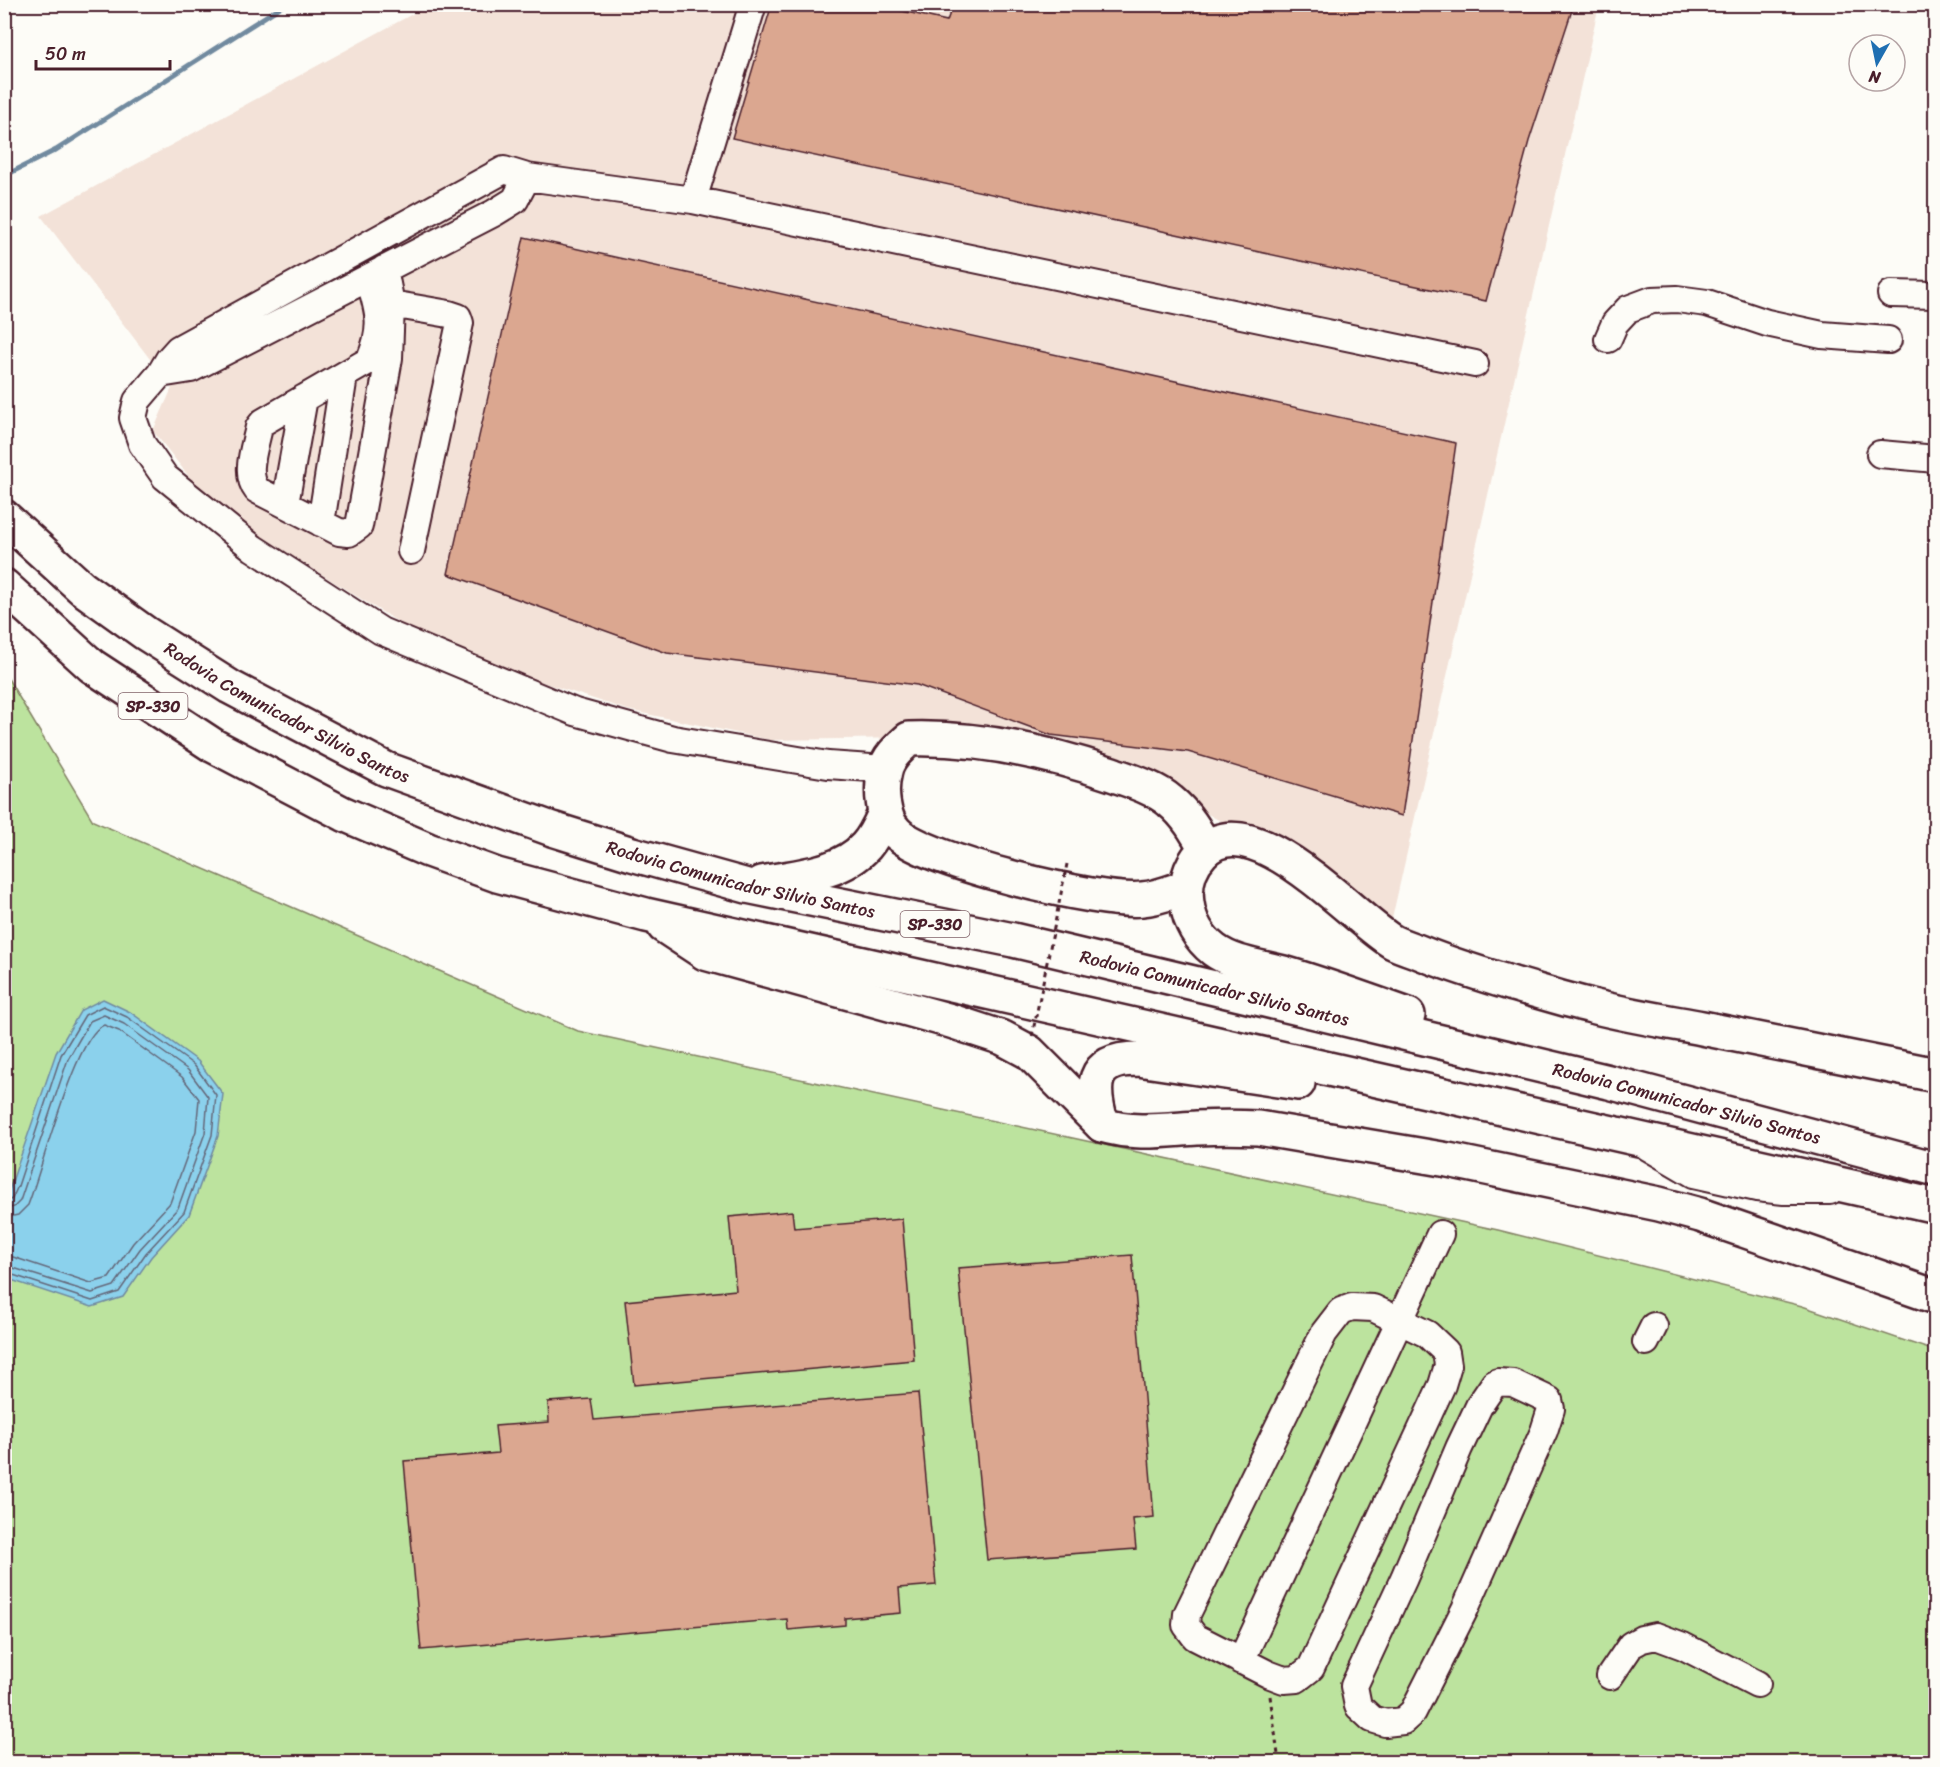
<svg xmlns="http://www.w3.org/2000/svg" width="1940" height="1767" font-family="Sriracha,sans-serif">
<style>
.built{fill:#f3e2d8}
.green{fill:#bce39e;stroke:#838164;stroke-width:1.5}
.water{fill:#8bd1ec;stroke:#718a9f;stroke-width:1.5}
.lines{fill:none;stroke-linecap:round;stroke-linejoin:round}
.shore{stroke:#646678;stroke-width:1.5}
.stream{stroke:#718a9f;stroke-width:5}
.building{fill:#dba790;stroke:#4a1f2b;stroke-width:1.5}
.minor-casing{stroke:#4a1f2b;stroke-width:30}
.highway-casing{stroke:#4a1f2b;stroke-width:38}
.path{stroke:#4a1f2b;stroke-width:3;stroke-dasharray:4.5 4.5;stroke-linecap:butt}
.minor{stroke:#fdfcf7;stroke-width:26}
.highway{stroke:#fdfcf7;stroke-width:33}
.path-bridge{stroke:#4a1f2b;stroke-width:3;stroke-dasharray:4.5 4.5;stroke-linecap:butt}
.labels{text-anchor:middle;stroke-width:4.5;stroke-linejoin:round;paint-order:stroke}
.shield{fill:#fdfcf7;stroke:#806168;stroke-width:1.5}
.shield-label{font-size:16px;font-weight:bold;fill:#4a1f2b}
.street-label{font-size:18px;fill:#4a1f2b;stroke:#fdfcf7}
</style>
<rect width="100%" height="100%" fill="#fdfcf7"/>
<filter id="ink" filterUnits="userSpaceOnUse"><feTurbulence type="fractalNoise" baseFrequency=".0167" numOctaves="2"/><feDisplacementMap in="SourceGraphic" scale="12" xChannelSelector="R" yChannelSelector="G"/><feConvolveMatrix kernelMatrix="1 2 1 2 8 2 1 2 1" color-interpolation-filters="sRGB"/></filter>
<g filter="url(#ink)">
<path class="built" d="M 429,5 L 1599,5 L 1391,923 L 1295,862 L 1137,775 L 912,738 L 770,740 L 628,710 L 445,651 L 213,507 L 153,431 L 172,388 L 41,216 Z"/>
<path class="green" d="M 4,672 L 93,821 L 578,1031 L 1498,1230 L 1802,1306 L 1935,1351 L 1935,1762 L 5,1762 Z"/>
<path class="water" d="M 103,999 L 130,1012 L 198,1061 L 223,1094 L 218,1136 L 189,1215 L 151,1257 L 123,1297 L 92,1307 L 5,1278 L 5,1202 L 56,1053 L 81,1010 Z"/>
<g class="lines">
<path class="shore" d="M 4,1202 L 12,1199 L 18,1186 L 61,1055 L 85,1015 L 103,1006 L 127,1017 L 194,1065 L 216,1095 L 212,1135 L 184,1212 L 146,1253 L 119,1292 L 92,1301 L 4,1272
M 4,1209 L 14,1207 L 20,1201 L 68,1059 L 90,1021 L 104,1015 L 124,1024 L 188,1070 L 208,1097 L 205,1133 L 178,1208 L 140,1249 L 114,1286 L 92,1293 L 4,1265
M 4,1218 L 18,1215 L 28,1205 C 41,1173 76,1033 104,1025 L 119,1031 L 182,1077 L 199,1099 L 196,1131 L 170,1203 L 133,1243 L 109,1278 L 91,1283 L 13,1257 L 4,1256"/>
<path class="stream" d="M 4,176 L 56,150 L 285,4"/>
</g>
<path class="building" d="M 772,4 L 871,4 L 947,21 L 953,4 L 1574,4 L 1529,141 L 1486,301 L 732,138 Z
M 524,237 L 1456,443 L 1402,816 L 1188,752 L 1051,735 L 917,685 L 667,653 L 448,574 Z
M 792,1211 L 794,1228 L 902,1219 L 914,1360 L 634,1385 L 625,1301 L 736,1290 L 729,1217 Z
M 1132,1255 L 1154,1517 L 1133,1519 L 1136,1549 L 987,1560 L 958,1268 Z
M 918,1393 L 936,1585 L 899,1588 L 901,1613 L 845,1618 L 845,1625 L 788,1630 L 787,1619 L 421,1650 L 404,1461 L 498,1453 L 495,1426 L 549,1422 L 548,1402 L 591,1399 L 594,1420 Z"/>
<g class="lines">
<defs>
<path id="minor" d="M 527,177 L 693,200 L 1475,364
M 693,200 L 753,4
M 369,278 C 379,312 384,326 370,360 L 263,422 L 259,427 C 255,447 244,473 257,490 L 339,532 L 349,533 L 359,526 L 389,358 L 391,304 L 384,269
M 1891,294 L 1936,295
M 391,304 L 449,314 L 458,317 L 460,323 L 411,551
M 1608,339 L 1615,323 L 1628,309 L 1652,300 L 1677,299 L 1707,303 L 1767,323 L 1822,335 L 1888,340
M 160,374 L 191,369 L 494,213 L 515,200 L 527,177 L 504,170 L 178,349 L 169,359 L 160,374 L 137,401 L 133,418 L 142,444 L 165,477 L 253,548 L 381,631 L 575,712 L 673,739 L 828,765 L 885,769
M 1880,454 L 1936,459
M 285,504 L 304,398
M 321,523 L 344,376
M 1648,1147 L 1694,1174 L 1757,1188 L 1784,1191 L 1830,1191
M 1352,1307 L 1373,1308 L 1427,1334 L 1446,1352 L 1448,1365 L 1442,1385 L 1311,1668 L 1297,1679 L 1284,1680 L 1268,1674 L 1195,1637 L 1186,1625 L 1187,1614 L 1324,1333 L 1341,1311 Z
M 1646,1342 L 1654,1326
M 1498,1382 L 1513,1383 L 1549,1400 L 1551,1409 L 1544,1431 L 1465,1609 L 1413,1712 L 1403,1721 L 1385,1723 L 1372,1719 L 1358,1706 L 1354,1686 L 1404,1578 L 1459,1448 L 1479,1406 L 1494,1384 Z
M 1241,1661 L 1440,1234
M 1610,1676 L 1631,1645 L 1642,1639 L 1656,1636 L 1683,1646 L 1757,1684"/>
<g id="highway">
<path id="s1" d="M 4,517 L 82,588 L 145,633 L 230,687 L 386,769 L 552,829 L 632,854 L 747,886 L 1013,940 L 1609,1082 L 1936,1169"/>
<path d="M 4,586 L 92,666 L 214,746 L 344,814 L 428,850 L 497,875 L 646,915 L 1936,1206"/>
<path d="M 762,883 C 797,876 841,874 866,846 C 875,836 880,824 885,813"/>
<path d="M 1186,887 C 1171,892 1157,898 1142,899 C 1100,904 924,861 896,832 C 882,818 880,789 885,771 C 888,757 900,747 909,739 C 978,737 1047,752 1112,774 C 1131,781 1155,788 1170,801 C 1187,815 1196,831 1206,849"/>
<path d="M 664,926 L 705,953 L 951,1021 L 1003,1038 L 1029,1052 L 1102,1125 C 1134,1135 1164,1130 1197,1128 C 1217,1127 1238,1127 1258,1128 L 1448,1160 L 1659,1204 L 1700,1215 L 1936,1297"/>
<path d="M 1408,1015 C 1368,1001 1328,986 1287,974 C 1264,967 1234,965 1214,950 C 1184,927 1176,881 1202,853 C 1251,800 1353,919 1393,942 C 1401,946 1411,949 1419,952 C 1450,965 1481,974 1513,984 C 1538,991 1563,999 1588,1005 C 1625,1015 1664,1021 1702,1028 C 1780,1044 1858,1059 1936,1075"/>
<path d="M 1102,1125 C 1091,1087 1089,1059 1138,1059 L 1298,1083"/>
</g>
</defs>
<use href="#minor" class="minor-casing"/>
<use href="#highway" class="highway-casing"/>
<path class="path" d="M 1270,1696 L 1279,1762"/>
<use href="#minor" class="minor"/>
<use href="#highway" class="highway"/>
<path class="path-bridge" d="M 1032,1036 L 1067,864"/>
</g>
</g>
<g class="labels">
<g class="shield">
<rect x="118.5" y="693" width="69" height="26" rx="4.5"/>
<rect x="900.5" y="911" width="69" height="26" rx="4.5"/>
</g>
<g class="shield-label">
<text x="153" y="712">SP-330</text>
<text x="935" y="930">SP-330</text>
</g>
<g class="street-label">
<text dy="6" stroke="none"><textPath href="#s1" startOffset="346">Rodovia Comunicador Silvio Santos</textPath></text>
<text dy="6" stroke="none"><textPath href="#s1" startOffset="832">Rodovia Comunicador Silvio Santos</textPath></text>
<text dy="6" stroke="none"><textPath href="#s1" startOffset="1318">Rodovia Comunicador Silvio Santos</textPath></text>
<text dy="6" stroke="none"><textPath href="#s1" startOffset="1804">Rodovia Comunicador Silvio Santos</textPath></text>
</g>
</g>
<rect width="1940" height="1767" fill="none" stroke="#fdfcf7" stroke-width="24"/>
<rect x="12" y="12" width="1916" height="1743" fill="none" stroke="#4a1f2b" stroke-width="2" filter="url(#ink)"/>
<g transform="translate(1877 63) rotate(189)"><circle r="28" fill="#fdfcf7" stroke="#b5a4a5" stroke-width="1.5"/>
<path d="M0-4.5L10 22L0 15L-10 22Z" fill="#1f6fb2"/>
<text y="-9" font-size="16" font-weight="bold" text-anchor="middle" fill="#4a1f2b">N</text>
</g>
<path d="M36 60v9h134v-9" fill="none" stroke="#4a1f2b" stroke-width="3"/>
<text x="45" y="60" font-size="18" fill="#4a1f2b" stroke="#fdfcf7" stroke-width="4.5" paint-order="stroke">50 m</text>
</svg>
